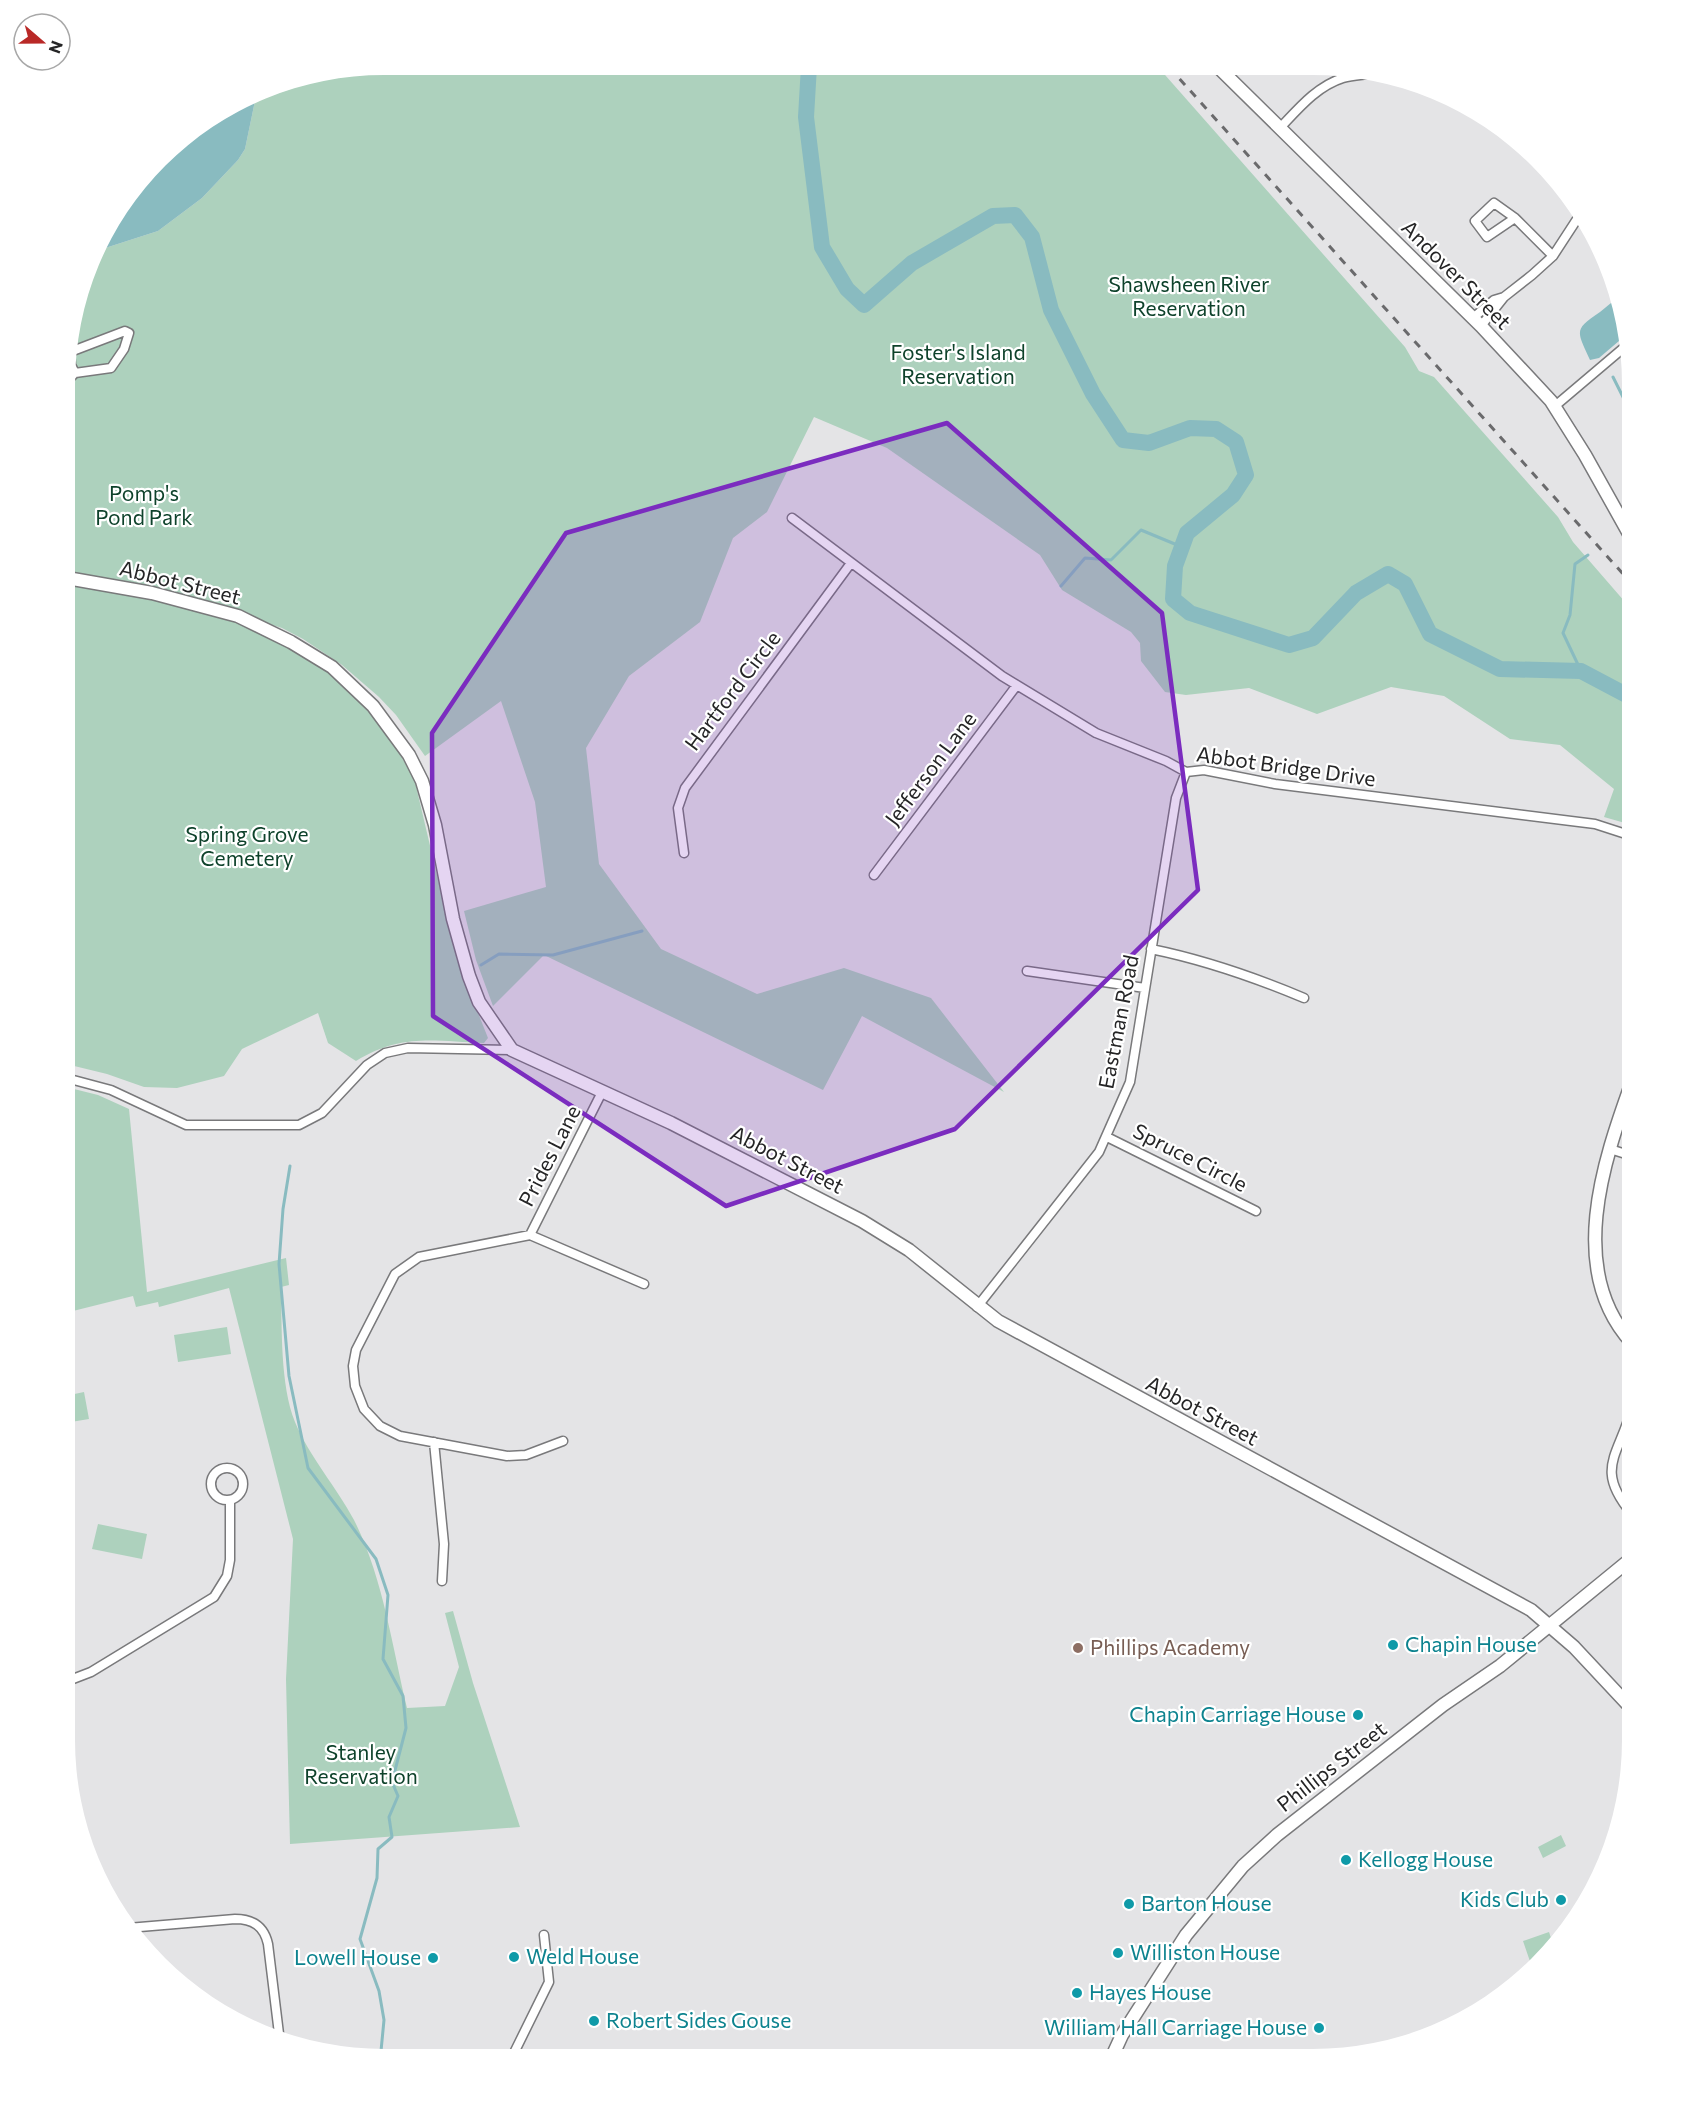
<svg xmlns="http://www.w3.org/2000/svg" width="1697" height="2124" font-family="Commissioner,sans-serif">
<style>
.green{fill:#add1bd}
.water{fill:#89bbc0}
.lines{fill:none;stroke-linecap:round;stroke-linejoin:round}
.stream{stroke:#89bbc0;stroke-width:3}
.river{stroke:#89bbc0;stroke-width:16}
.street-casing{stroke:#79797b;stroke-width:11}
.secondary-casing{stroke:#79797b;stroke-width:15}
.street{stroke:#fff;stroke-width:8}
.secondary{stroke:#fff;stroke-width:12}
.rail{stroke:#6a6a6c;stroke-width:3;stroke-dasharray:8 8;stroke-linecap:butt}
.marked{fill:#7b2cbf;fill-opacity:0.2;stroke:#7b2cbf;stroke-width:4.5;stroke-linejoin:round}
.culture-dot{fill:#0f9aa8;stroke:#fff;stroke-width:2}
.education-dot{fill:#8d6e63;stroke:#fff;stroke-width:2}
.labels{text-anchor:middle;stroke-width:4.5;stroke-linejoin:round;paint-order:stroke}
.street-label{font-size:21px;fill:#252526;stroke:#fff}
.park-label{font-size:21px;fill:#0e422b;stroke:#fff}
.culture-label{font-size:21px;fill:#0d838f;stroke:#fff;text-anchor:start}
.education-label{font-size:21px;fill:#785e54;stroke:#fff;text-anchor:start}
</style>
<rect width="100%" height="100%" fill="#e4e4e6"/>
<path class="green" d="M 384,65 L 1158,67 L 1405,347 L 1419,371 L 1434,377 L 1535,491 L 1558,517 L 1573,542 L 1632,610 L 1632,825 L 1604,817 L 1614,789 L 1560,745 L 1510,739 L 1444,696 L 1391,687 L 1317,714 L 1249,688 L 1186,695 L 1165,692 L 1141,661 L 1140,643 L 1131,632 L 1062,590 L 1040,555 L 887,448 L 814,417 L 767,512 L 733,538 L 700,622 L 629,676 L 586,748 L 599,864 L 661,949 L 757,994 L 844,968 L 931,998 L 1004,1092 L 862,1016 L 823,1090 L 544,955 L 493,1006 L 476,960 L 464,911 L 546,887 L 535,802 L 501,701 L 425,756 L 396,715 L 379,697 L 342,665 L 303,639 L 282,628 L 155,588 L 67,572 L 67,342 L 99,250 L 158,231 L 202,198 L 238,160 L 245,149 L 256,96 L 281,82 Z
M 67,585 C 104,591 142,596 179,605 C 248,621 321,657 369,709 C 388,730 402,757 415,782 L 457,960 L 488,1038 L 484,1043 C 434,1041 401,1033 356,1061 L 328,1043 L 318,1013 L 242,1049 L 224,1076 L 177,1088 L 144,1087 L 107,1074 L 66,1064 Z
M 66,1087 L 98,1095 L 129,1109 L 147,1292 L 286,1258 L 289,1285 L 281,1287 C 282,1327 280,1385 295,1422 C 310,1458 336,1486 354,1520 C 383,1577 392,1646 407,1708 L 445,1706 L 459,1667 L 445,1613 L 453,1611 L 473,1683 L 520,1827 L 290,1844 L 286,1679 L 293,1539 L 229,1288 L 159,1307 L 158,1302 L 136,1307 L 133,1296 L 65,1313 Z
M 227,1327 L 231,1354 L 178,1362 L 174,1335 Z
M 84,1392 L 89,1419 L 65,1423 L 65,1396 Z
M 98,1524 L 147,1534 L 142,1559 L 92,1549 Z
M 1561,1835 L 1566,1846 L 1543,1858 L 1538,1847 Z
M 1549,1932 L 1554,1947 L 1533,1970 L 1523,1941 Z"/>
<path class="water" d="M 256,96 L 245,149 L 238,160 L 202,198 L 158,231 L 99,250 L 107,225 L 174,144 Z
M 1621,299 L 1626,335 L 1599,358 L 1590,360 C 1577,331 1573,330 1600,312 C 1607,307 1612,300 1621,299 Z"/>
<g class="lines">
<path class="stream" d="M 1613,377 L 1626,403 L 1632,426
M 1630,486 L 1632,430
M 1061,586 L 1085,558 L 1111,560 L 1141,530 L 1182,547
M 1581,671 L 1563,633 L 1570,615 L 1575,564 L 1588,555
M 481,965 L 499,954 L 553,955 L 642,931
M 290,1166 L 283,1209 L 279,1264 L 289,1376 L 308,1468 L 376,1559 L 388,1595 L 383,1659 L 403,1696 L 406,1728 L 392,1782 L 398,1796 L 389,1817 L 392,1837 L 378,1849 L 377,1878 L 360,1939 L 379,1991 L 384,2020 L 381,2051 L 376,2059"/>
<path class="river" d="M 809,66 L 806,117 L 822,247 L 847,289 L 864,305 L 912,263 L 993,216 L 1015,215 L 1032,237 L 1051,310 L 1093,394 L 1123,440 L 1149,443 L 1190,428 L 1216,429 L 1236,442 L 1246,475 L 1233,495 L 1187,533 L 1175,566 L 1173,599 L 1190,613 L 1289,645 L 1313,638 L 1356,593 L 1388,574 L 1405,584 L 1430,634 L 1500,669 L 1581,671 L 1632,698"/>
<defs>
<path id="street" d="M 1280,128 C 1298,109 1317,86 1343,78 C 1353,75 1365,75 1375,73
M 1515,218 L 1487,237 L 1475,221 L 1494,203 L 1515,218 L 1553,256
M 1473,318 L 1494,300 L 1504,297 L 1532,275 L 1553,256 L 1581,213
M 1481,326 L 1504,297
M 67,381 L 75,373 L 111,368 L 124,349 L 129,333 L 125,331 L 70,352 L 71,365 L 75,373
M 1555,406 L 1627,345
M 792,518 L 1002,676 L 1096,733 L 1166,761 L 1186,772 L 1204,770 L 1275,784 L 1595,824 L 1632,836
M 684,853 L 678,808 L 685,788 L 851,563
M 874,875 L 1017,685
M 1151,949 C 1205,960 1254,977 1304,998
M 1027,971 L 1145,988
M 66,1078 L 111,1090 L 186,1125 L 299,1125 L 322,1113 L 367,1065 L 385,1053 L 408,1048 L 512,1050
M 1107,1137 L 1256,1211
M 1610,1149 L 1632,1156
M 530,1235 L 602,1092
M 977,1307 L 1099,1152 L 1130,1082 L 1176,798 L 1186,772
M 563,1441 L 526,1455 L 507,1456 L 400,1436 L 380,1426 L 364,1409 L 355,1386 L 353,1366 L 356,1350 L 395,1274 L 419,1257 L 530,1235 L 644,1284
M 434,1442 L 444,1544 L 442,1581
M211 1484a16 16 0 1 1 32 0a16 16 0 1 1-32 0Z
M 1632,1514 C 1593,1468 1620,1455 1632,1407
M 65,1682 L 91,1672 L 214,1597 L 227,1576 L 230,1560 L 230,1501
M 128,1928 L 235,1919 C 253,1919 264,1926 268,1944 L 280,2042
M 511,2059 L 549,1982 L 544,1935"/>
<path id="secondary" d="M 1218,67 L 1481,326 L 1551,401 L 1585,455 L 1632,539
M 67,578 L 152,593 L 238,616 L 291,642 L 332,667 L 373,706 L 409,755 L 422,781 L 435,825 L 453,919 L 469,976 L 479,1002 L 512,1050 L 671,1123 L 862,1221 L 909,1250 L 998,1321 L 1531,1610 L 1574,1647 L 1632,1709
M 1632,1343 C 1566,1271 1603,1162 1632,1082
M 1111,2059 L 1122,2035 L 1186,1935 L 1243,1866 L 1277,1835 L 1443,1705 L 1500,1666 L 1632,1558"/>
</defs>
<use href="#street" class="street-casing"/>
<use href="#secondary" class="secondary-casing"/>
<use href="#street" class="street"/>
<use href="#secondary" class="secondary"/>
<path class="rail" d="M 1169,67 L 1632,584"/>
</g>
<path class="marked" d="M 947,423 L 1162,613 L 1198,890 L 955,1129 L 726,1206 L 433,1016 L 432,733 L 566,533 Z"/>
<g class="culture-dot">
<circle cx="1393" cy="1645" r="6"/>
<circle cx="1358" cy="1715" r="6"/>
<circle cx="1346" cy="1860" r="6"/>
<circle cx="1561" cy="1900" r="6"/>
<circle cx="1129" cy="1904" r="6"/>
<circle cx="1118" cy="1953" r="6"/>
<circle cx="514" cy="1957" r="6"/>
<circle cx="433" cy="1958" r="6"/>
<circle cx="1077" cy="1993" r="6"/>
<circle cx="594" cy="2021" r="6"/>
<circle cx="1319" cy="2028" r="6"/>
</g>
<circle class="education-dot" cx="1078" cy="1648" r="6"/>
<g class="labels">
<g class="street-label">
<text transform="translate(1456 275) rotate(45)" y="7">Andover Street</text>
<text transform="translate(180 583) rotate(14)" y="7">Abbot Street</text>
<text transform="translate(733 691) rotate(-53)" y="7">Hartford Circle</text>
<text transform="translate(1286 767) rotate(8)" y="7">Abbot Bridge Drive</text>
<text transform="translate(931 769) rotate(-53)" y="7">Jefferson Lane</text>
<text transform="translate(1119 1022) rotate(-79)" y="7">Eastman Road</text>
<text transform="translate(550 1156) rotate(-63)" y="7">Prides Lane</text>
<text transform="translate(1190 1158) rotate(27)" y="7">Spruce Circle</text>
<text transform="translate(787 1160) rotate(27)" y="7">Abbot Street</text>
<text transform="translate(1202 1411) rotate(28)" y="7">Abbot Street</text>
<text transform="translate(1332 1767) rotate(-38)" y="7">Phillips Street</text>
</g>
<g class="park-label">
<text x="1189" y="292">Shawsheen River<tspan x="1189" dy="24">Reservation</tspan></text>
<text x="958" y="360">Foster's Island<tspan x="958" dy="24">Reservation</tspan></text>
<text x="144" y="501">Pomp's<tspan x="144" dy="24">Pond Park</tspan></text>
<text x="247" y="842">Spring Grove<tspan x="247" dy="24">Cemetery</tspan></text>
<text x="361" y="1760">Stanley<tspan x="361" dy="24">Reservation</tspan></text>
</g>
<g class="culture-label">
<text x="1405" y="1652">Chapin House</text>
<text x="1346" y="1722" text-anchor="end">Chapin Carriage House</text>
<text x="1358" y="1867">Kellogg House</text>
<text x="1549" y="1907" text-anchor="end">Kids Club</text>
<text x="1141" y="1911">Barton House</text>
<text x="1130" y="1960">Williston House</text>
<text x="526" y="1964">Weld House</text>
<text x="421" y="1965" text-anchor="end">Lowell House</text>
<text x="1089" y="2000">Hayes House</text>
<text x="606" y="2028">Robert Sides Gouse</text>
<text x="1307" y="2035" text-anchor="end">William Hall Carriage House</text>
</g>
<g class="education-label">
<text x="1090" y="1655">Phillips Academy</text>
</g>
</g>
<path d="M0 0H1697V2124H0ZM384 75H1313A309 309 0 0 1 1622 384V1740A309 309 0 0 1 1313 2049H384A309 309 0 0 1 75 1740V384A309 309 0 0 1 384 75Z" fill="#fff" fill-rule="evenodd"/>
<g transform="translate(42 42) rotate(110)"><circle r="28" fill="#ffffff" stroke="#a8a8a8" stroke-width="1.5"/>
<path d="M0-4.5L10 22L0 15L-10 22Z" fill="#b92927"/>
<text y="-9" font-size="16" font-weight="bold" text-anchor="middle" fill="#252526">N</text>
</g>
</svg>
